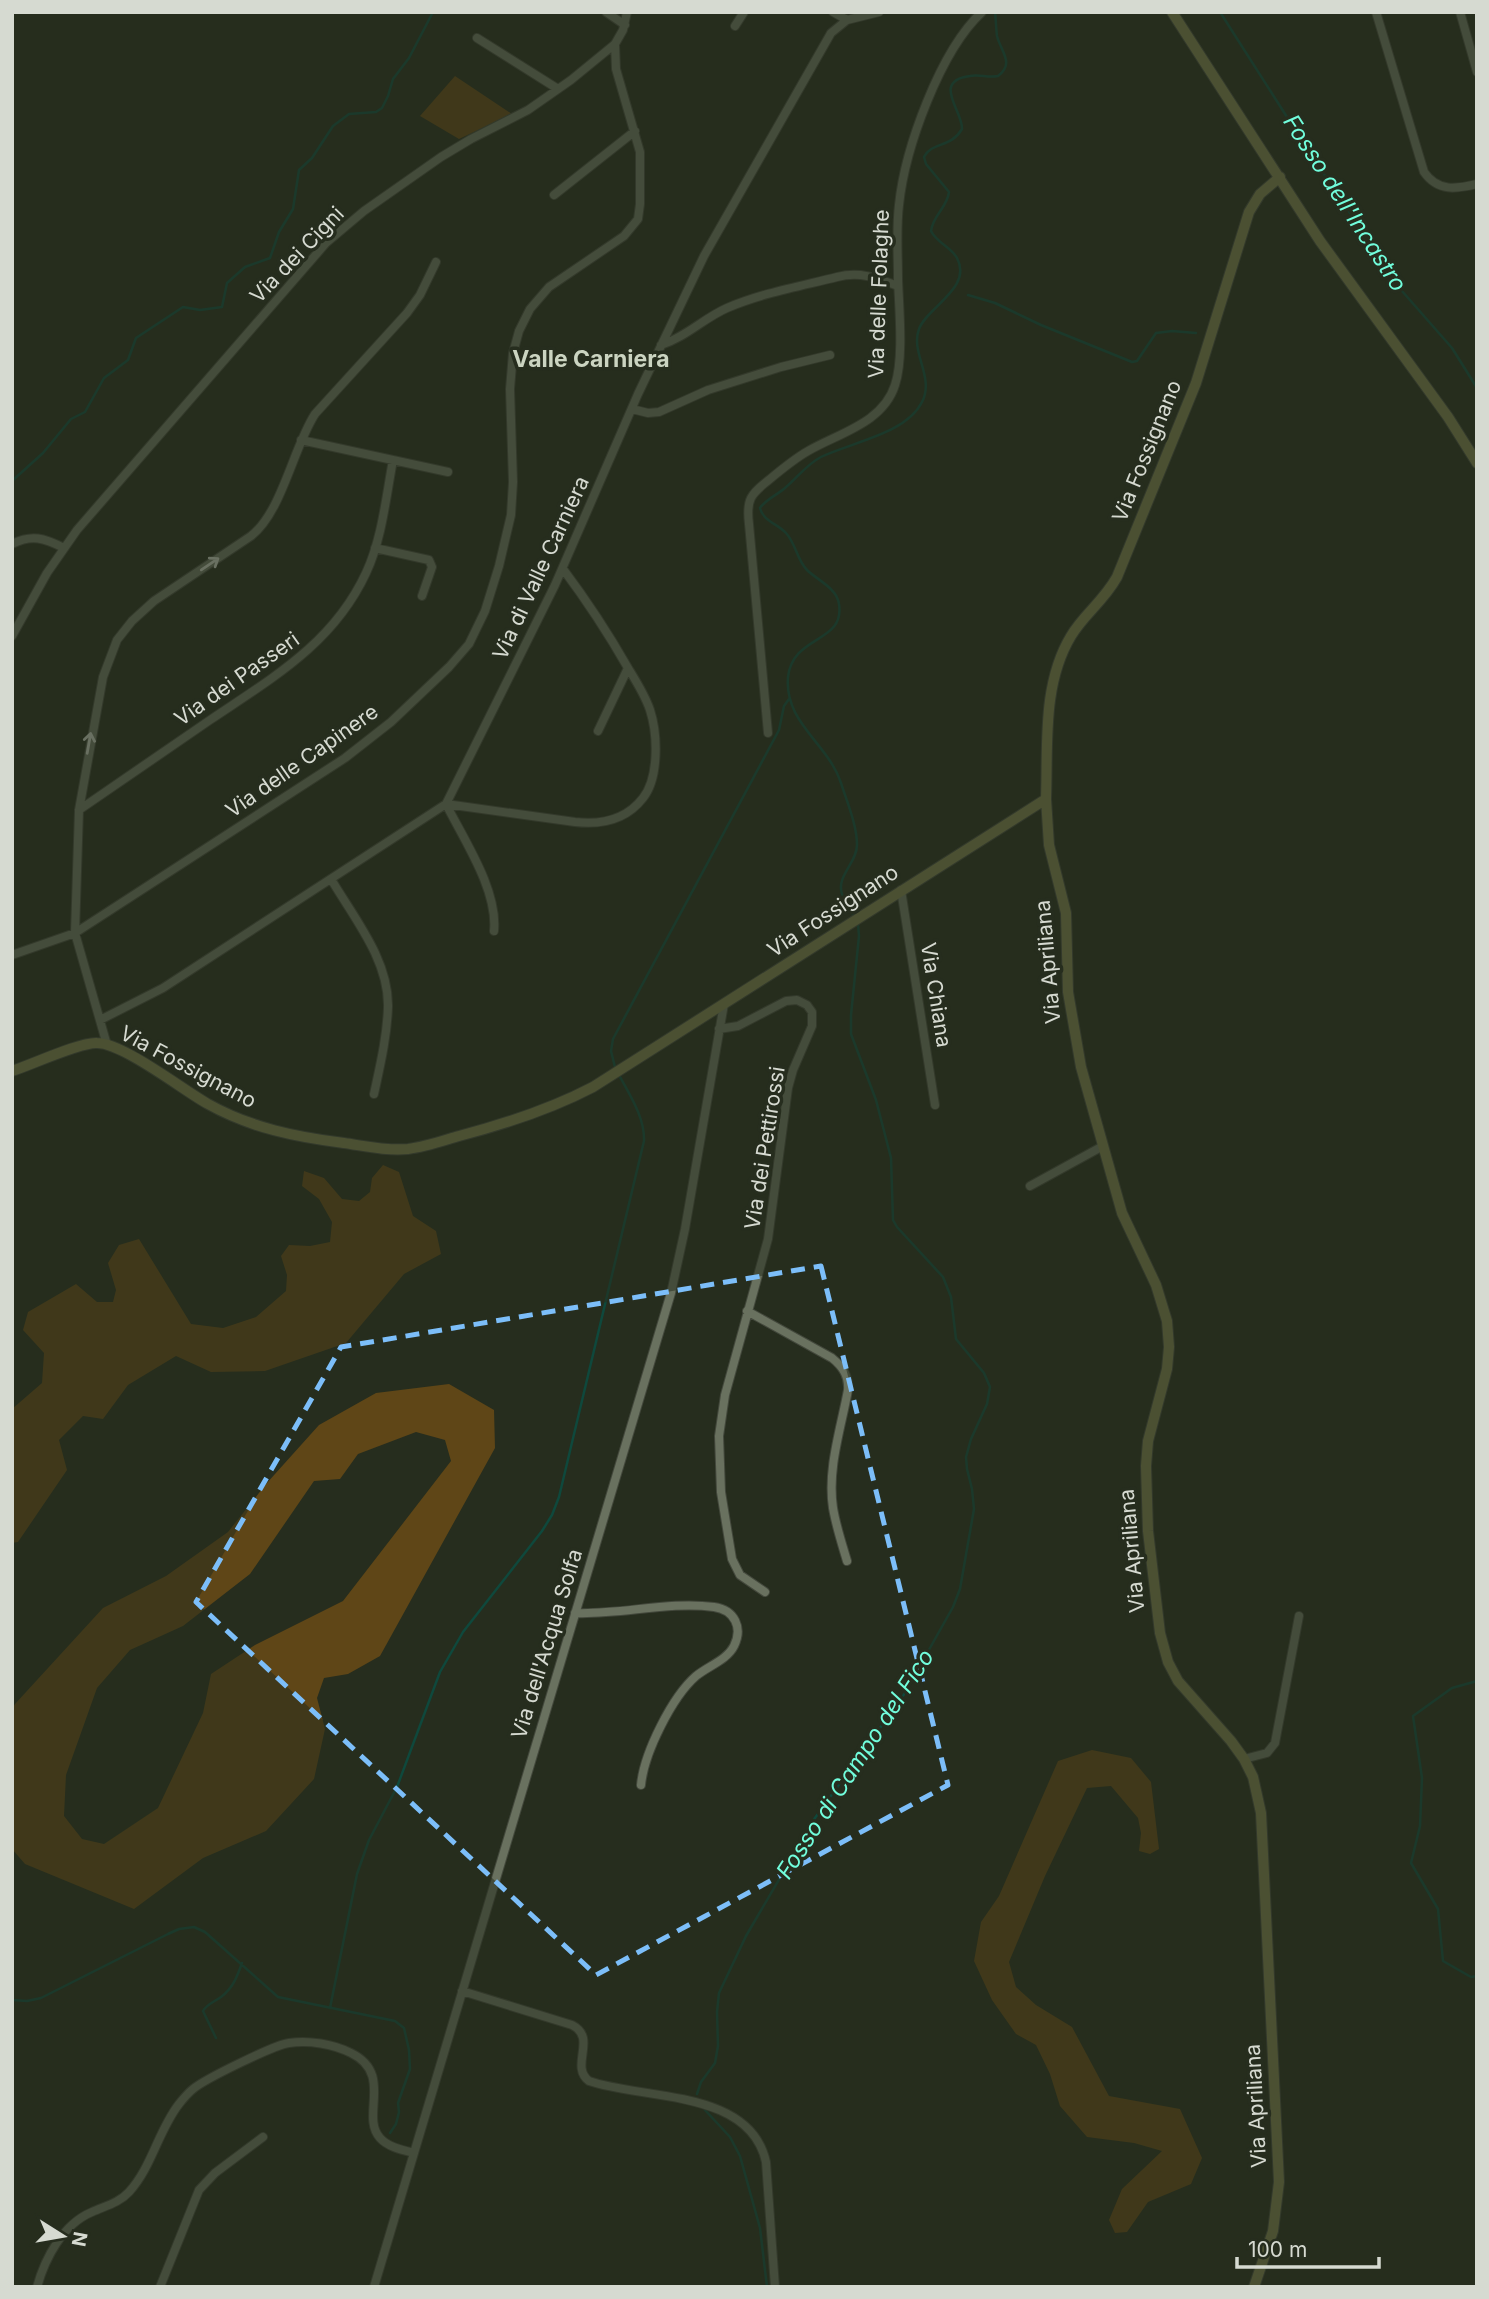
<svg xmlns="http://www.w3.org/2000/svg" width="1489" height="2299" font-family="Inter,sans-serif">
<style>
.green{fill:#5f4617;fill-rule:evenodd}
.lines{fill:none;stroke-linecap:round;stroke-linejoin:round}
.stream{stroke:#0f483c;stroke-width:2.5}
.street-casing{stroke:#43483c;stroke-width:10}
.secondary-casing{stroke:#43483c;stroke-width:12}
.street{stroke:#69715f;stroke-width:8}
.secondary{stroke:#787b4d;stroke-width:10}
.oneway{stroke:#bbc0b4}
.marked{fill:none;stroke:#7cbef9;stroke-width:5;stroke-dasharray:14 9;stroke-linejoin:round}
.labels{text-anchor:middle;stroke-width:7;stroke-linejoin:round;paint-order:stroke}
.street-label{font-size:21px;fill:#d6dad1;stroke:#262d1e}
.water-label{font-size:23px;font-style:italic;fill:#71fddc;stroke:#262d1e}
.neighbourhood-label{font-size:23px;font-weight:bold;fill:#cbd4c1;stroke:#262d1e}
</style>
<rect width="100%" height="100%" fill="#262d1e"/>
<path class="green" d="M 455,76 L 512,114 L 459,139 L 420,116 Z
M 383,1165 L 399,1172 L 413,1216 L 436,1231 L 441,1254 L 404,1274 L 346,1343 L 265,1371 L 211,1372 L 176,1356 L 128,1385 L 103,1419 L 83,1416 L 59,1440 L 67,1470 L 18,1542 L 12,1543 L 12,1409 L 42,1383 L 44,1353 L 23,1330 L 28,1312 L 76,1284 L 97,1302 L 113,1302 L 116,1290 L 108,1263 L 119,1245 L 139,1239 L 191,1324 L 223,1328 L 256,1317 L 286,1291 L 287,1275 L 281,1256 L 289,1245 L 310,1246 L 330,1242 L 332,1222 L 319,1199 L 302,1186 L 304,1171 L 324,1178 L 342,1199 L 359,1201 L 370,1192 L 372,1178 Z
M 449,1384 L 494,1410 L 495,1448 L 380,1656 L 348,1674 L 324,1678 L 317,1698 L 325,1729 L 314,1779 L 266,1831 L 203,1858 L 134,1909 L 25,1864 L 12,1849 L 12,1709 L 15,1704 L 103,1608 L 166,1576 L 228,1532 L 266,1484 L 319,1425 L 376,1393 ZM 416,1432 L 445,1440 L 451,1461 L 343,1601 L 255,1645 L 211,1674 L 203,1713 L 158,1808 L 104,1844 L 82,1839 L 64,1816 L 66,1775 L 97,1688 L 130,1650 L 183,1626 L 250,1574 L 314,1481 L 340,1479 L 358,1454 Z
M 1092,1750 L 1131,1758 L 1151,1782 L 1159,1849 L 1150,1854 L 1139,1851 L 1141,1833 L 1138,1818 L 1111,1786 L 1087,1788 L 1045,1876 L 1009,1962 L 1016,1987 L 1036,2005 L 1072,2027 L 1109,2096 L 1180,2109 L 1202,2158 L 1191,2184 L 1148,2202 L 1127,2232 L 1115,2233 L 1109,2220 L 1122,2189 L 1162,2151 L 1134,2143 L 1087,2137 L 1060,2106 L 1050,2074 L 1036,2045 L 1016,2034 L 992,2000 L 974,1961 L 981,1922 L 999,1896 L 1058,1761 Z"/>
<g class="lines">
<path class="stream" d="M 1220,12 L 1308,150 L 1402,291 L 1452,348 L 1477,388
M 968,295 L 995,303 L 1041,325 L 1132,362 L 1137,361 L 1156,333 L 1172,331 L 1196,333
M 12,481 L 43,453 L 71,419 L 85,412 L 104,378 L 128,360 L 136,338 L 183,307 L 200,310 L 222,307 L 227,283 L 245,267 L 270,258 L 279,232 L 293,209 L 299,170 L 312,158 L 333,126 L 349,114 L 376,112 L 382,108 L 388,96 L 393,79 L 409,58 L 433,12
M 855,918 C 851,910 845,902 842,894 C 836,876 857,863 857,845 C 857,825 847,802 841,783 C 828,743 784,723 788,677 C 793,634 845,644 839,604 C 837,588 817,580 807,570 C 797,560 796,544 786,533 C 778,524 763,521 760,508 C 765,500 777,495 785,488 C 797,478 807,464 821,457 C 852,442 906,434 922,402 C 935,377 910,353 919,329 C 927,307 973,288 957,258 C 951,247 937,243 931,231 C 933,215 947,208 949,192 L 926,164 L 924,157 C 931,142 951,148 962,129 C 963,111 931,81 970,76 C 979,74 988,78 998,76 C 1015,63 1001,52 997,36 C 996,28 996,20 995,12
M 615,1067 L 611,1051 L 613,1039 L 779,730 L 784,706 L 789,699
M 1477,1681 L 1452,1688 L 1413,1716 L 1422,1778 L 1420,1826 L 1411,1863 L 1438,1909 L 1443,1961 L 1471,1977 L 1477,1976
M 12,2000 L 27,2001 L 41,1998 L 168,1934 L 179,1929 L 194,1927 L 205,1932 L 278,1997 L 395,2021 L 404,2028 L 409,2050 L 410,2069 L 398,2103 L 399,2112 L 396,2124 L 390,2133
M 330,2008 L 357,1874 L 369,1840 L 397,1787 L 440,1672 L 463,1632 L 542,1531 L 552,1515 L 559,1497 L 644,1141 C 645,1117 629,1094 618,1073
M 216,2038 L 203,2011 C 207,2004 214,2002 221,1997 C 233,1988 237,1977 242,1963
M 697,2094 L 701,2082 L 715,2063 L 718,2046 L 717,2012 L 719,1993 L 746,1936 L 815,1818 L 903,1696 L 953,1607 L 960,1589 L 974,1509 L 972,1489 L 967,1469 L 966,1457 L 971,1439 L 987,1404 L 990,1387 L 984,1373 L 956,1339 L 951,1297 L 943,1277 L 897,1227 L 893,1220 L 891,1158 L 876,1100 L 851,1034 L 851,1015 L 859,936 L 858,924
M 705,2110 L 730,2137 L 740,2156 L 760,2228 L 767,2287"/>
<defs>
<path id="street" d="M 606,12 L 625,25
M 833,12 L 847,20
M 1376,12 L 1424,172 C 1438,192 1456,189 1477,184
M 1460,12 L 1477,72
M 735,26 L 744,12
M 477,38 L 558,89
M 554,195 L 635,131
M 661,345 C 686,337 704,318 727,308 C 762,293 801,286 837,277 C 860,271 877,278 898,286
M 632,409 L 648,413 L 659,412 L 708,390 L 781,367 L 830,355
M 301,440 L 448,472
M 12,544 C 32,534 44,538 64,548
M 375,548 L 429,560 L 432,567 L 422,596
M 12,636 L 47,573 L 77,530 L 326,243 L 364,211 L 441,157 L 471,139 L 528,110 L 571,80 L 615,44 L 623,30 L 627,12
M 598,731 L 628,668
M 768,733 L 749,524 C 748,516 747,506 751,498 C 755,490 763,485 770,479 C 782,469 794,459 808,451 C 839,433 883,423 895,385 C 904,358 899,309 898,279 C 898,255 896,229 899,205 C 905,148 940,51 982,12
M 446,804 L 575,822 C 601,825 626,820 643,798 C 659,778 658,735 650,710 C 645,695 636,681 628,668 C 608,633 587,601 563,569
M 446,804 C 464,840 498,890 494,931
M 79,810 C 122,780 166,750 210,720 C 272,678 333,644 366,573 C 382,539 386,497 393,460
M 331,879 C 354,918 389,960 388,1007 C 387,1037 380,1066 374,1094
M 901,890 L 935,1105
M 12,955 L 75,933 L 345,758 L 391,722 L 449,667 L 469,644 L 485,611 L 499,566 L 511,515 L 513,482 L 510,389 L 513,353 L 519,331 L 530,309 L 549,287 L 624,236 L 638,219 L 640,204 L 640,152 L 616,69 L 615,44
M 100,1020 L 163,988 L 446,804 L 555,585 L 638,394 L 704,256 L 831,33 L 847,20 L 879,12
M 719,1029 L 738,1026 L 786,1001 L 797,1000 L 807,1005 L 812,1012 L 812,1026 L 793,1070 L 788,1088 L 768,1239 L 725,1395 L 719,1436 L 721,1492 L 732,1559 L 740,1575 L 765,1592
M 107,1045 L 75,933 L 79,810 L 103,677 L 117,640 L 132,621 L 154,601 L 251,536 C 282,512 293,448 315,414 L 407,313 L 420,295 L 436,262
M 1030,1186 L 1103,1146
M 747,1311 L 832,1358 C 843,1367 849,1376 848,1390 C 841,1428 827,1469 833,1508 C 836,1526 842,1544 847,1561
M 575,1613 C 621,1615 668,1601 714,1607 C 735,1610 743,1628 734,1646 C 727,1660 708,1666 696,1676 C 672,1697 644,1753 641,1785
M 1244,1759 L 1267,1753 L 1275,1743 L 1299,1616
M 462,1991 L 572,2025 C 598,2038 569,2066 589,2081 C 644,2100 750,2089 766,2162 L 775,2287
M 37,2287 C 45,2258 63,2224 92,2212 C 105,2206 119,2203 129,2192 C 152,2167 158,2131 179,2104 C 183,2099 188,2093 193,2089 C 205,2079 274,2045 289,2043 C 309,2040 333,2044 351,2053 C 394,2074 360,2116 380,2138 C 388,2147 402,2150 414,2153
M 160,2287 L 199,2190 L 215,2173 L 263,2137
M 374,2287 L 671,1293 L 685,1229 L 724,1004"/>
<path id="secondary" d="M 1172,12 L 1320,241 L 1448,417 L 1477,463
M 1046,799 L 1049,845 L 1066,913 L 1068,992 L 1081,1067 L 1122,1213 L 1156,1285 L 1167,1321 L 1169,1347 L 1167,1369 L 1148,1441 L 1146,1466 L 1148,1531 L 1160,1633 L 1168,1662 L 1178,1681 L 1231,1741 L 1244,1759 L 1253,1777 L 1261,1813 L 1279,2182 L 1273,2231 L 1254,2287
M 12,1071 C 31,1065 80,1042 97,1043 C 123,1043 183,1090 208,1104 C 251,1128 296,1137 344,1143 C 365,1146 387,1151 408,1149 C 425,1147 442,1141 459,1136 C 505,1124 551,1109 593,1087 L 1046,799 C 1048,745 1042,684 1071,636 C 1084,614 1103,602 1117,577 L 1196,383 L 1249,212 L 1260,194 L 1280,177"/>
</defs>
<use href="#street" class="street-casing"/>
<use href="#secondary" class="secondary-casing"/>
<use href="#street" class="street"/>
<use href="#secondary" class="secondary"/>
</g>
<defs><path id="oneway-shaft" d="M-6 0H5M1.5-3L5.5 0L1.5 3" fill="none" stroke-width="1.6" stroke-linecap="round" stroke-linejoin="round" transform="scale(1.75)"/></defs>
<g class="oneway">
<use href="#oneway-shaft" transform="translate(210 564) rotate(-34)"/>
<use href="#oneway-shaft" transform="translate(89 743) rotate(-80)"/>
</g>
<path d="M0 0H1489V2299H0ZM 821,1266 L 948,1785 L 596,1975 L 196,1602 L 341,1347 Z" fill="#262d1e" fill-opacity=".55" fill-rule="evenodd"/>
<path class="marked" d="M 821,1266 L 948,1785 L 596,1975 L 196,1602 L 341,1347 Z"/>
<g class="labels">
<g class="street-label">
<text transform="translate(297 255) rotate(-46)" y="7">Via dei Cigni</text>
<text transform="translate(879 294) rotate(-88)" y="7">Via delle Folaghe</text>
<text transform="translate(1147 451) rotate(-68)" y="7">Via Fossignano</text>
<text transform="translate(541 568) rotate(-65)" y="7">Via di Valle Carniera</text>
<text transform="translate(237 679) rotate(-35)" y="7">Via dei Passeri</text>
<text transform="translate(302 761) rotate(-35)" y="7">Via delle Capinere</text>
<text transform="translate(833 911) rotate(-33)" y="7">Via Fossignano</text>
<text transform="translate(1048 962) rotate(-95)" y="7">Via Apriliana</text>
<text transform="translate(936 995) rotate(81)" y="7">Via Chiana</text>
<text transform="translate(188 1067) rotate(28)" y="7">Via Fossignano</text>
<text transform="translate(765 1148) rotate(-81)" y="7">Via dei Pettirossi</text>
<text transform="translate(1132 1551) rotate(-95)" y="7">Via Apriliana</text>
<text transform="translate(547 1644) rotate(-73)" y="7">Via dell'Acqua Solfa</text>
<text transform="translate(1256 2106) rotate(-93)" y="7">Via Apriliana</text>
</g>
<g class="water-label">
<text transform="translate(1345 203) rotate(57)" y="8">Fosso dell'Incastro</text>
<text transform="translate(855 1764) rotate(-57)" y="8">Fosso di Campo del Fico</text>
</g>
<g class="neighbourhood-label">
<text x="591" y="367">Valle Carniera</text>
</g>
</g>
<rect width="1489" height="2299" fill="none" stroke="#d6dad1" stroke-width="28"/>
<g transform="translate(63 2236) rotate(101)" stroke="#262d1e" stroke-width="5" paint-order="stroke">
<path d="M0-5L12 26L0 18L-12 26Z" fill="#d6dad1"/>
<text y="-10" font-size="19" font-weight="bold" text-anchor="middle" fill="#d6dad1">N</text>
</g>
<path d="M1237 2257v10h142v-10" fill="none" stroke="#d6dad1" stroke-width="3.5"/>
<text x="1248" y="2257" font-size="21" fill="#d6dad1" stroke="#262d1e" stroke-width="5" paint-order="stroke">100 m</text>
</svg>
